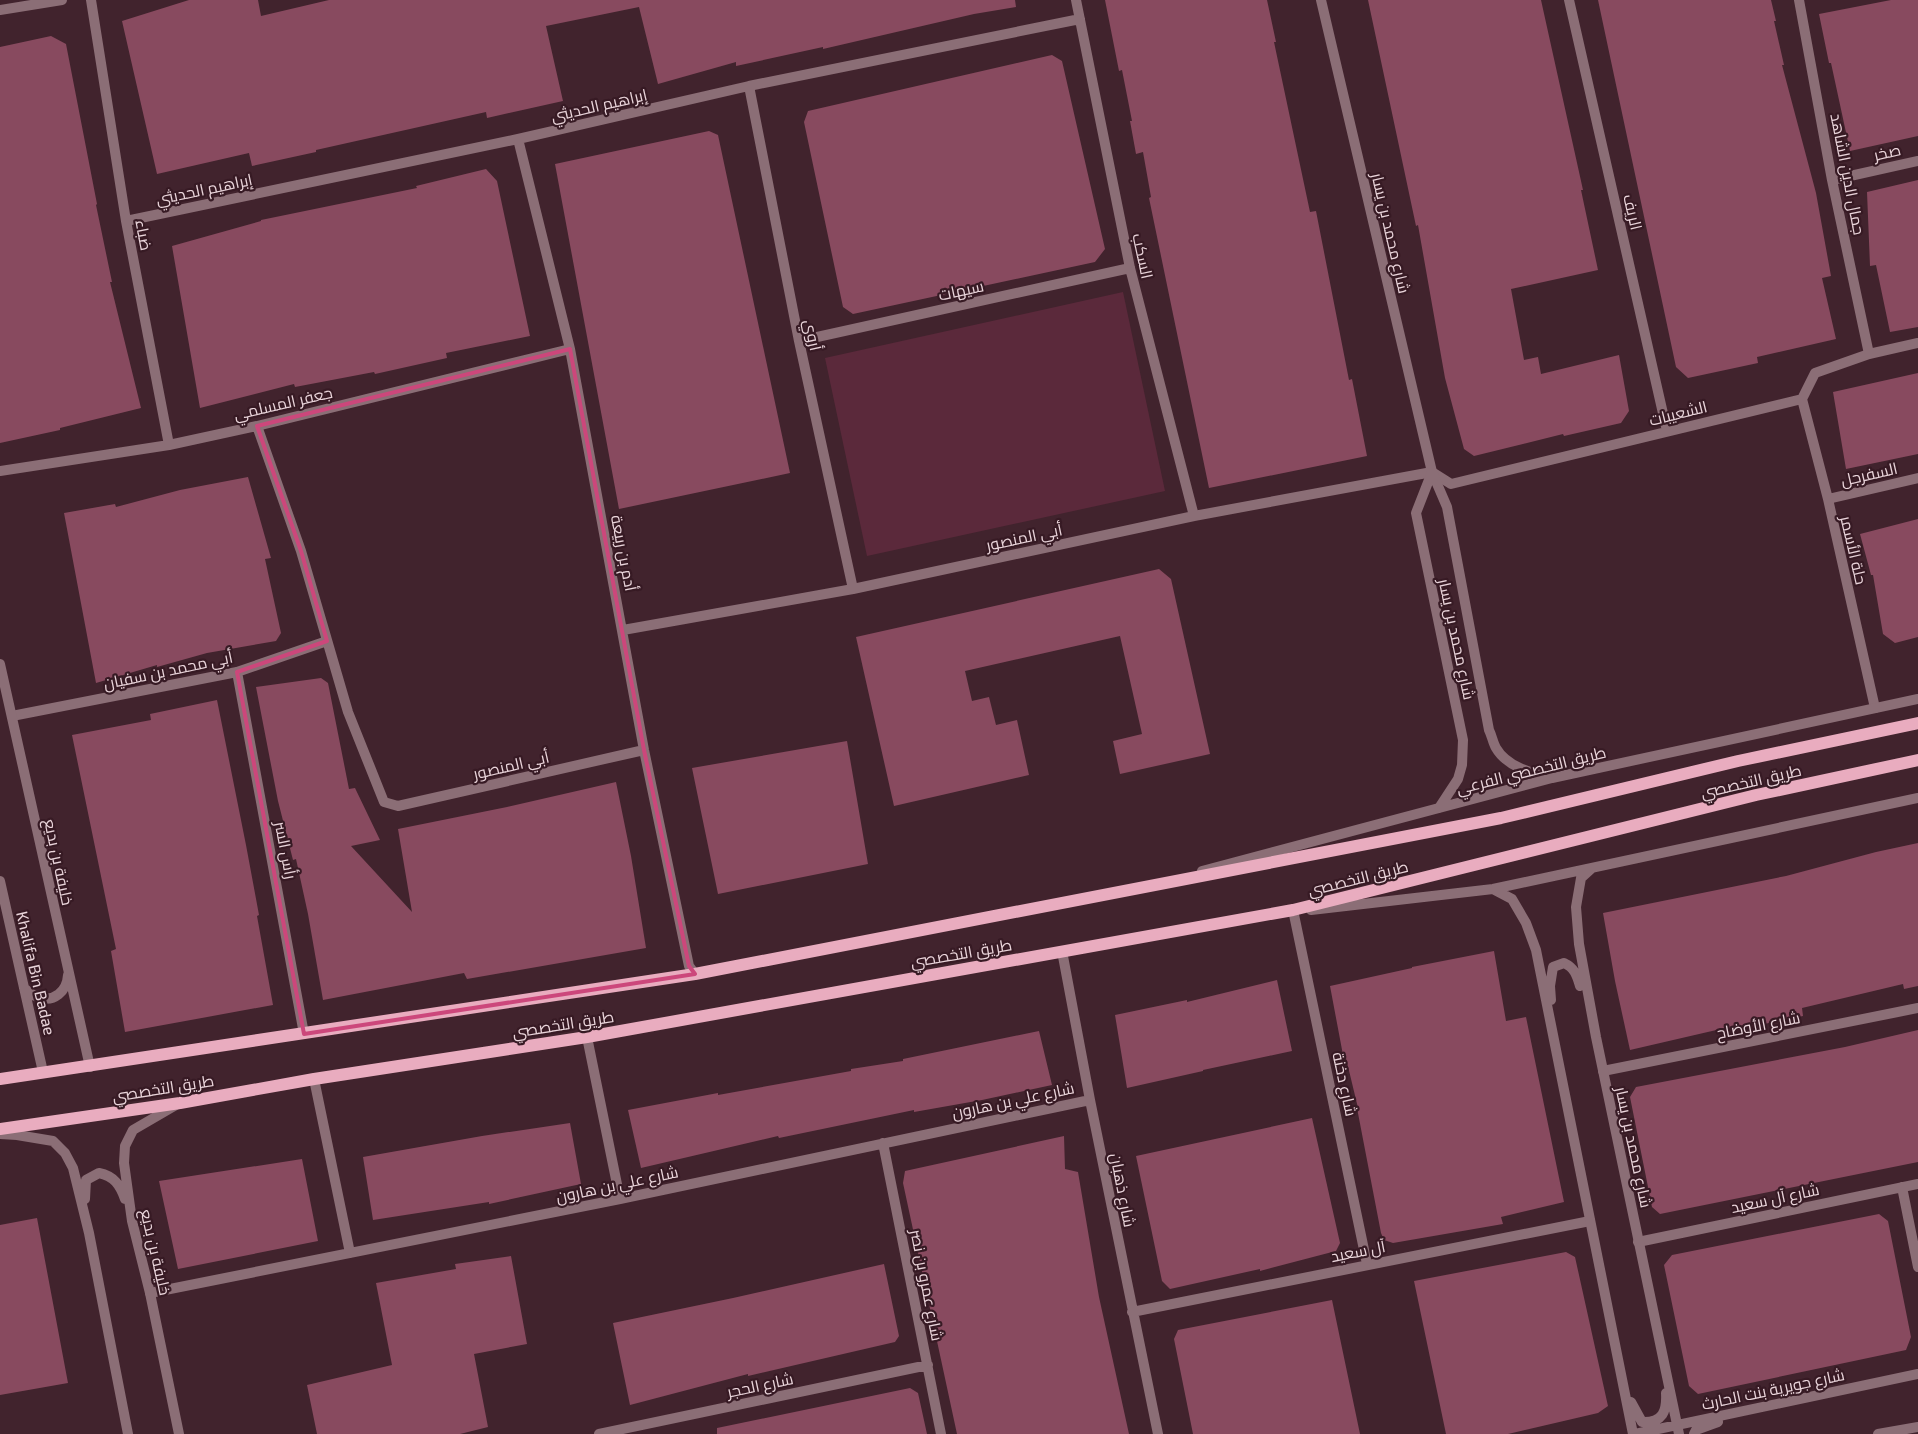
<svg xmlns="http://www.w3.org/2000/svg" width="1918" height="1434" font-family="'Exo 2',Cairo,sans-serif">
<style>
.green{fill:#5b293b}
.building{fill:#884a5f}
.lines{fill:none;stroke-linecap:round;stroke-linejoin:round}
.minor{stroke:#8b6e76;stroke-width:10}
.tertiary{stroke:#8b6e76;stroke-width:10}
.primary{stroke:#e9acbf;stroke-width:12}
.marked{fill:none;stroke:#cc477b;stroke-width:4;stroke-linejoin:round}
.labels{text-anchor:middle;stroke-width:4.5;stroke-linejoin:round;paint-order:stroke}
.street-label{font-size:16px;fill:#ead5db;stroke:#371a24}
</style>
<rect width="100%" height="100%" fill="#41232d"/>
<path class="green" d="M 1123,292 L 1165,491 L 867,556 L 825,358 Z"/>
<path class="building" d="M 189,0 L 258,0 L 261,16 L 329,0 L 1015,0 L 1016,7 L 974,14 L 823,49 L 823,47 L 736,66 L 736,62 L 658,84 L 639,7 L 546,26 L 563,101 L 487,118 L 486,112 L 316,150 L 316,152 L 252,166 L 249,153 L 157,174 L 122,21 Z
M 1105,0 L 1267,0 L 1276,42 L 1274,42 L 1310,212 L 1316,211 L 1349,380 L 1352,379 L 1367,456 L 1209,488 L 1149,198 L 1151,197 L 1143,152 L 1136,154 L 1130,121 L 1132,121 L 1122,70 L 1119,71 Z
M 1368,0 L 1541,0 L 1583,190 L 1581,190 L 1598,270 L 1511,289 L 1524,360 L 1538,357 L 1541,374 L 1619,355 L 1629,411 L 1621,423 L 1564,436 L 1563,434 L 1474,456 L 1464,449 L 1445,378 L 1418,225 L 1416,226 Z
M 1598,0 L 1771,0 L 1776,21 L 1774,21 L 1784,65 L 1782,65 L 1816,193 L 1831,276 L 1822,278 L 1836,339 L 1757,357 L 1758,363 L 1688,378 L 1676,367 Z
M 1891,0 L 1918,0 L 1918,136 L 1850,151 L 1831,63 L 1829,63 L 1819,14 Z
M 51,36 L 66,44 L 97,204 L 96,205 L 112,282 L 110,282 L 141,408 L 60,428 L 60,430 L 0,443 L 0,47 Z
M 1052,55 L 1062,61 L 1105,249 L 1095,262 L 853,314 L 843,307 L 804,122 L 808,111 Z
M 709,131 L 718,135 L 790,473 L 619,509 L 555,164 Z
M 486,169 L 497,181 L 530,336 L 446,353 L 447,358 L 375,374 L 374,372 L 295,387 L 294,384 L 200,408 L 172,246 L 261,221 L 261,220 L 417,188 L 416,186 Z
M 1918,180 L 1918,327 L 1890,332 L 1876,265 L 1870,266 L 1867,192 Z
M 1918,373 L 1918,454 L 1846,469 L 1833,392 Z
M 248,477 L 271,558 L 265,559 L 281,633 L 276,641 L 207,653 L 157,667 L 157,665 L 96,683 L 64,513 L 115,504 L 116,507 L 180,490 Z
M 1918,519 L 1918,637 L 1895,643 L 1883,634 L 1873,575 L 1871,575 L 1860,534 Z
M 1159,569 L 1171,579 L 1210,754 L 1120,774 L 1113,741 L 1142,734 L 1120,636 L 965,671 L 972,701 L 989,697 L 996,725 L 1017,720 L 1029,775 L 894,806 L 856,637 Z
M 321,678 L 328,683 L 349,789 L 355,788 L 380,840 L 351,846 L 412,912 L 398,829 L 507,807 L 616,782 L 631,856 L 646,948 L 467,979 L 464,973 L 323,1000 L 308,914 L 296,859 L 293,860 L 278,801 L 256,687 Z
M 217,700 L 246,845 L 259,915 L 257,916 L 273,1005 L 125,1032 L 111,951 L 116,949 L 72,735 L 151,720 L 150,714 Z
M 847,741 L 868,864 L 718,894 L 692,768 Z
M 1918,843 L 1918,986 L 1904,989 L 1903,984 L 1802,1008 L 1803,1016 L 1725,1032 L 1725,1028 L 1630,1050 L 1615,981 L 1603,913 L 1786,876 L 1876,852 Z
M 1494,951 L 1506,1021 L 1526,1017 L 1564,1202 L 1501,1217 L 1503,1224 L 1393,1243 L 1384,1240 L 1381,1233 L 1357,1108 L 1358,1108 L 1345,1054 L 1343,1055 L 1330,986 L 1412,968 L 1412,967 Z
M 1277,980 L 1292,1051 L 1203,1070 L 1203,1071 L 1127,1088 L 1115,1015 L 1187,1000 L 1187,1002 Z
M 1918,1030 L 1918,1162 L 1660,1214 L 1652,1207 L 1630,1097 L 1636,1087 L 1845,1047 Z
M 1039,1031 L 1052,1085 L 982,1100 L 914,1112 L 914,1110 L 779,1138 L 778,1136 L 641,1168 L 628,1110 L 718,1093 L 718,1095 L 851,1071 L 851,1069 L 903,1061 L 903,1059 Z
M 1312,1118 L 1340,1243 L 1336,1251 L 1260,1271 L 1260,1269 L 1170,1289 L 1162,1281 L 1136,1156 Z
M 570,1123 L 581,1184 L 489,1204 L 489,1202 L 373,1220 L 363,1157 L 482,1136 Z
M 1064,1136 L 1065,1169 L 1078,1172 L 1099,1297 L 1129,1434 L 957,1434 L 903,1183 L 905,1171 Z
M 302,1159 L 318,1241 L 178,1269 L 159,1181 Z
M 1879,1214 L 1888,1221 L 1911,1337 L 1906,1350 L 1698,1394 L 1689,1386 L 1664,1265 L 1672,1255 Z
M 37,1218 L 68,1383 L 0,1395 L 0,1225 Z
M 1566,1252 L 1575,1257 L 1608,1406 L 1598,1413 L 1508,1434 L 1446,1434 L 1414,1281 Z
M 511,1256 L 527,1344 L 474,1354 L 488,1427 L 460,1434 L 317,1434 L 307,1385 L 392,1365 L 376,1283 L 456,1269 L 455,1264 Z
M 884,1264 L 899,1336 L 895,1342 L 748,1376 L 748,1374 L 630,1405 L 613,1323 L 733,1298 Z
M 1332,1300 L 1360,1434 L 1193,1434 L 1174,1339 L 1178,1330 Z
M 910,1388 L 918,1393 L 927,1434 L 717,1434 L 717,1428 Z"/>
<g class="lines">
<path class="minor" d="M 91,0 L 126,221 L 169,445
M 1076,0 L 1130,268 L 1194,516
M 1569,0 L 1667,431
M 1799,0 L 1832,180 L 1869,354
M 749,86 L 799,341 L 853,589
M 518,139 L 570,349 L 644,750 L 689,966 L 695,974
M 1832,180 L 1918,161
M 126,221 L 518,139 L 749,86 L 1080,19
M 799,341 L 1130,268
M 1802,399 L 1828,499 L 1875,708
M 257,426 L 301,551 L 348,712 L 384,802 L 398,806 L 644,750
M 0,471 L 169,445 L 257,426 L 570,349
M 1828,499 L 1918,478
M 623,630 L 853,589 L 1194,516 L 1432,472 L 1451,484 L 1802,399 L 1815,373 L 1869,354 L 1918,343
M 237,672 L 304,1034
M 12,716 L 237,672 L 327,641
M 1293,910 L 1367,1264
M 1062,951 L 1090,1100 L 1158,1434
M 587,1037 L 620,1199
M 1603,1071 L 1918,1008
M 314,1079 L 350,1253
M 883,1143 L 941,1434
M 1902,1187 L 1918,1267
M 1638,1242 L 1918,1184
M 150,1293 L 620,1199 L 1090,1100
M 1132,1312 L 1590,1221
M 599,1434 L 928,1365"/>
<path class="tertiary" d="M 1321,0 L 1432,472 L 1416,513 L 1463,740 L 1462,765 L 1458,779 L 1439,808
M 0,10 L 62,0
M 1432,472 L 1447,507 L 1489,730 C 1492,736 1493,743 1496,748 C 1507,767 1532,773 1551,778
M 0,664 L 90,1067
M 1592,868 L 1581,878 L 1576,907 L 1579,944 L 1596,1037 L 1679,1434
M 1202,871 L 1552,778 L 1918,699
M 0,881 L 43,1072
M 1493,889 L 1512,899 L 1526,923 L 1536,950 L 1633,1434
M 1311,910 L 1493,889 L 1918,798
M 24,988 C 28,991 33,996 38,997 C 54,1003 67,991 68,975
M 1551,1000 L 1550,986 L 1553,967 L 1564,963 C 1575,968 1577,976 1580,986
M 176,1105 L 133,1130 L 125,1146 L 124,1163 L 132,1221 L 150,1293 L 179,1434
M 0,1134 L 17,1135 L 53,1141 L 65,1153 L 73,1168 L 89,1233 L 128,1434
M 85,1199 L 86,1180 L 99,1173 C 114,1176 120,1185 125,1199
M 1631,1402 L 1642,1422 C 1663,1423 1667,1411 1666,1393
M 1635,1434 L 1918,1374
M 1694,1434 L 1696,1430 L 1718,1422
M 1878,1434 L 1918,1427"/>
<path class="primary" d="M 0,1079 L 695,974 L 1501,818 L 1738,761 L 1918,723
M 0,1129 L 180,1103 L 314,1079 L 587,1037 L 1293,910 L 1756,795 L 1918,760"/>
</g>
<path class="marked" d="M 570,349 L 644,750 L 689,966 L 695,974 L 304,1034 L 237,672 L 327,641 L 301,551 L 257,426 Z"/>
<g class="labels">
<g class="street-label">
<text transform="translate(599 105) rotate(-13)" y="6">إبراهيم الحديثي</text>
<text transform="translate(1887 152) rotate(-13)" y="6">صخر</text>
<text transform="translate(1848 174) rotate(79)" y="6">جمال الدين الشاهد</text>
<text transform="translate(204 189) rotate(-12)" y="6">إبراهيم الحديثي</text>
<text transform="translate(1633 212) rotate(77)" y="6">الريف</text>
<text transform="translate(1391 233) rotate(77)" y="6">شارع محمد بن يسار</text>
<text transform="translate(144 235) rotate(79)" y="6">ضباء</text>
<text transform="translate(1143 256) rotate(78)" y="6">السكب</text>
<text transform="translate(961 290) rotate(-12)" y="6">سيهات</text>
<text transform="translate(813 335) rotate(78)" y="6">أروي</text>
<text transform="translate(283 403) rotate(-13)" y="6">جعفر المسلمي</text>
<text transform="translate(1678 413) rotate(-14)" y="6">الشعيبات</text>
<text transform="translate(1869 474) rotate(-13)" y="6">السفرجل</text>
<text transform="translate(1024 537) rotate(-12)" y="6">أبي المنصور</text>
<text transform="translate(1854 550) rotate(77)" y="6">حلة الأسمر</text>
<text transform="translate(624 553) rotate(79)" y="6">أدم بن ربيعة</text>
<text transform="translate(1457 639) rotate(78)" y="6">شارع محمد بن يسار</text>
<text transform="translate(168 670) rotate(-12)" y="6">أبي محمد بن سفيان</text>
<text transform="translate(511 765) rotate(-13)" y="6">أبي المنصور</text>
<text transform="translate(1531 770) rotate(-14)" y="6">طريق التخصصي الفرعي</text>
<text transform="translate(1751 781) rotate(-13)" y="6">طريق التخصصي</text>
<text transform="translate(286 850) rotate(79)" y="6">رأس السر</text>
<text transform="translate(59 862) rotate(78)" y="6">خليفة بن بديع</text>
<text transform="translate(1358 878) rotate(-14)" y="6">طريق التخصصي</text>
<text transform="translate(961 953) rotate(-10)" y="6">طريق التخصصي</text>
<text transform="translate(36 973) rotate(77)" y="6">Khalifa Bin Badae</text>
<text transform="translate(563 1024) rotate(-9)" y="6">طريق التخصصي</text>
<text transform="translate(1758 1025) rotate(-11)" y="6">شارع الأوضاح</text>
<text transform="translate(1345 1084) rotate(78)" y="6">شارع دخنة</text>
<text transform="translate(163 1088) rotate(-9)" y="6">طريق التخصصي</text>
<text transform="translate(1013 1100) rotate(-12)" y="6">شارع علي بن هارون</text>
<text transform="translate(1634 1147) rotate(78)" y="6">شارع محمد بن يسار</text>
<text transform="translate(617 1184) rotate(-12)" y="6">شارع علي بن هارون</text>
<text transform="translate(1123 1190) rotate(79)" y="6">شارع ذهبان</text>
<text transform="translate(1775 1198) rotate(-12)" y="6">شارع آل سعيد</text>
<text transform="translate(1358 1251) rotate(-11)" y="6">آل سعيد</text>
<text transform="translate(156 1252) rotate(77)" y="6">خليفة بن بديع</text>
<text transform="translate(927 1285) rotate(79)" y="6">شارع عمرو بن نصر</text>
<text transform="translate(760 1385) rotate(-12)" y="6">شارع الحجر</text>
<text transform="translate(1773 1389) rotate(-12)" y="6">شارع جويرية بنت الحارث</text>
</g>
</g>
</svg>
